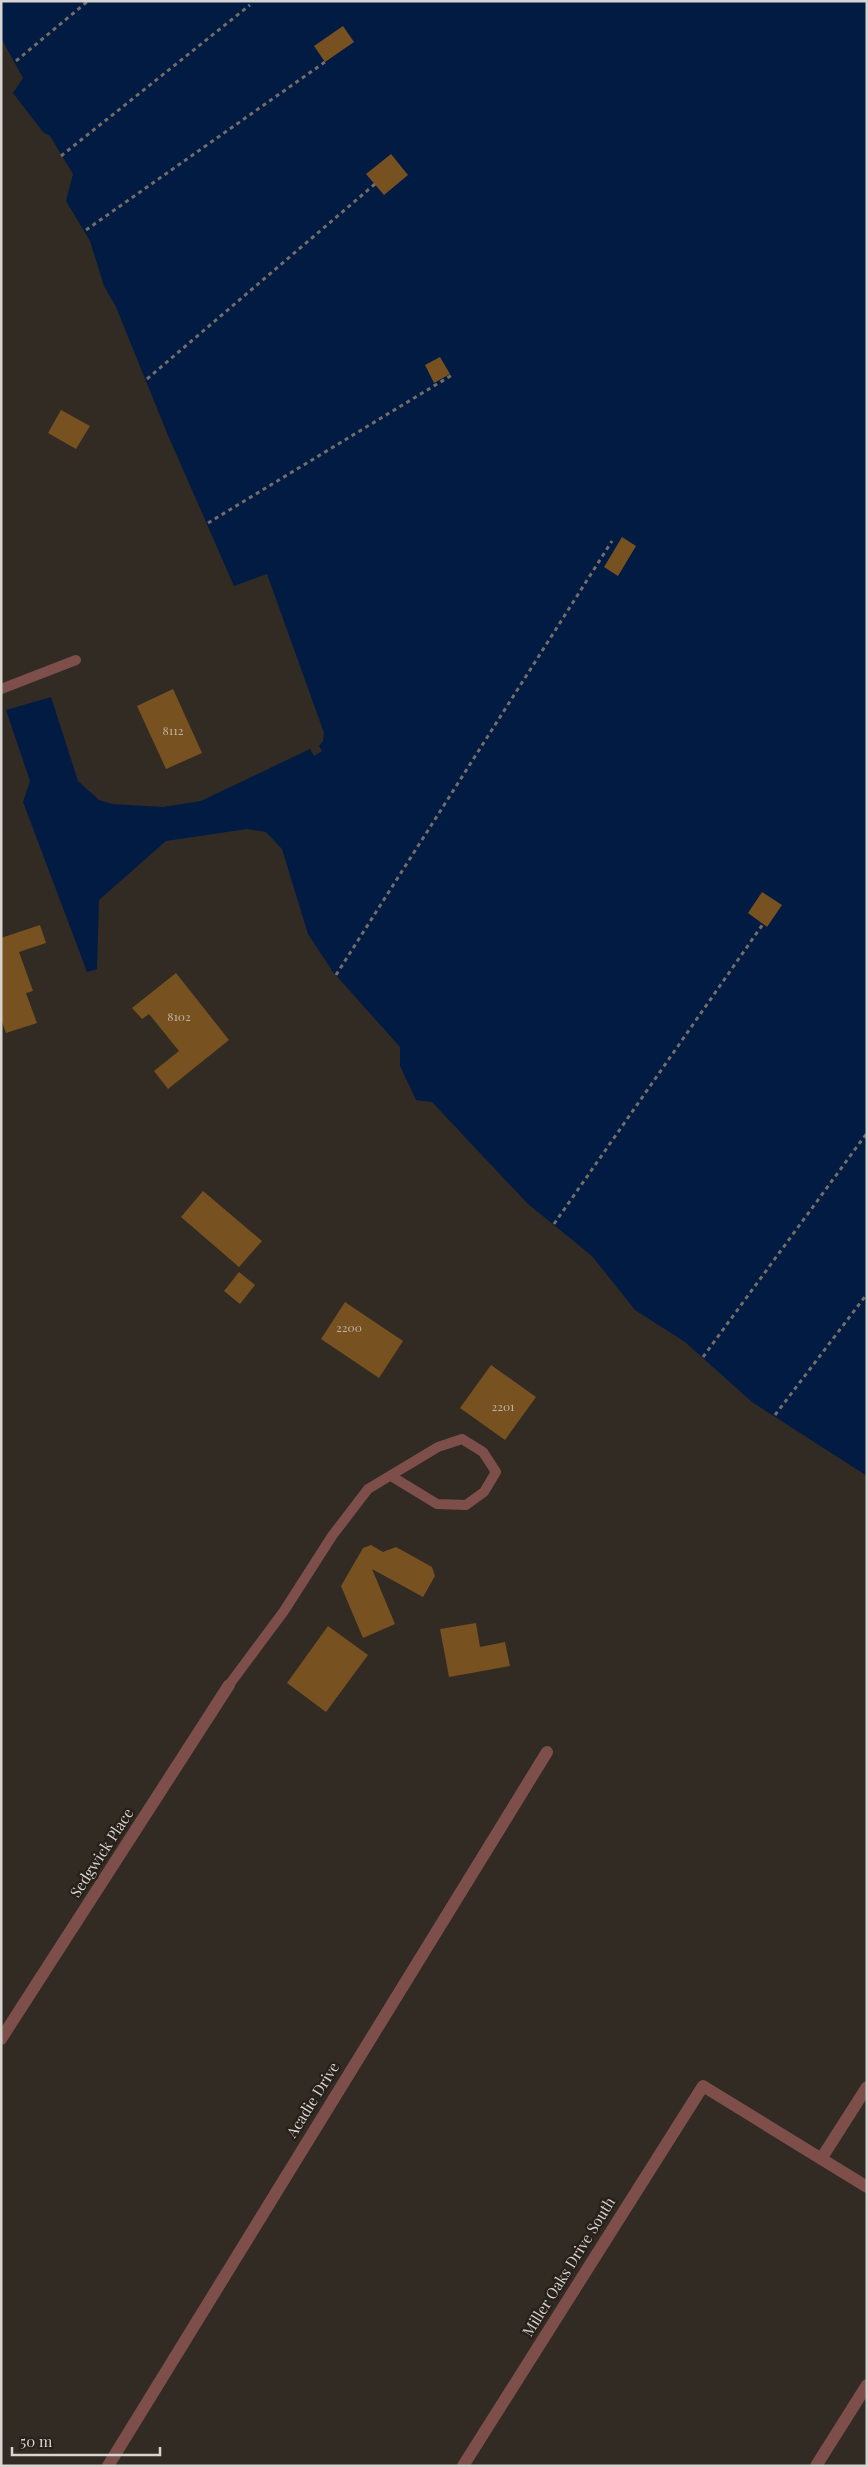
<svg xmlns="http://www.w3.org/2000/svg" width="868" height="2467" font-family="'Playfair Display',serif">
<style>
.water{fill:#021b43}
.building{fill:#775120}
.lines{fill:none;stroke-linecap:round;stroke-linejoin:round}
.path{stroke:#736d68;stroke-width:3;stroke-dasharray:4 4;stroke-linecap:butt}
.service{stroke:#7e4f4a;stroke-width:10}
.minor{stroke:#7e4f4a;stroke-width:12}
.labels{text-anchor:middle;stroke-width:5;stroke-linejoin:round;paint-order:stroke}
.number-label{font-size:12px;fill:#c0b3a4}
.street-label{font-size:15px;fill:#d8d4d0;stroke:#28211b}
</style>
<rect width="100%" height="100%" fill="#322b24"/>
<path class="water" d="M 1,1 L 867,1 L 867,1476 L 752,1402 L 685,1342 L 635,1310 L 592,1256 L 528,1204 L 432,1102 L 416,1100 L 400,1066 L 400,1047 L 333,972 L 308,934 L 282,849 L 266,832 L 247,829 L 166,841 L 99,900 L 97,969 L 87,972 L 23,802 L 30,781 L 6,710 L 51,697 L 78,781 L 99,800 L 112,804 L 163,807 L 201,801 L 310,749 L 314,756 L 322,751 L 319,746 L 323,741 L 324,733 L 267,574 L 234,586 L 167,433 L 116,307 L 104,286 L 90,241 L 66,201 L 73,174 L 50,136 L 43,132 L 13,93 L 23,78 L 1,38 Z"/>
<path class="building" d="M 343,26 L 354,42 L 325,62 L 314,46 Z
M 391,154 L 408,175 L 384,195 L 366,174 Z
M 440,357 L 450,374 L 434,383 L 425,365 Z
M 61,410 L 90,426 L 76,449 L 48,433 Z
M 622,537 L 636,546 L 618,576 L 604,567 Z
M 173,689 L 202,753 L 166,769 L 137,706 Z
M 762,892 L 782,905 L 767,927 L 748,913 Z
M 40,925 L 46,943 L 19,952 L 33,991 L 26,993 L 37,1023 L 6,1033 L 1,1019 L 1,938 Z
M 176,973 L 229,1040 L 168,1089 L 154,1071 L 179,1051 L 149,1014 L 142,1019 L 132,1008 Z
M 203,1191 L 262,1241 L 239,1267 L 181,1217 Z
M 239,1272 L 255,1285 L 240,1304 L 224,1291 Z
M 345,1302 L 403,1341 L 379,1378 L 321,1339 Z
M 491,1365 L 536,1397 L 505,1440 L 460,1408 Z
M 371,1545 L 383,1552 L 396,1547 L 432,1567 L 435,1576 L 423,1597 L 372,1569 L 395,1624 L 363,1638 L 341,1586 L 363,1548 Z
M 476,1623 L 480,1647 L 505,1642 L 510,1666 L 449,1677 L 440,1629 Z
M 328,1626 L 368,1655 L 326,1712 L 287,1683 Z"/>
<g class="lines">
<path class="path" d="M 16,61 L 88,1
M 61,156 L 250,5
M 86,230 L 325,62
M 147,379 L 375,184
M 208,523 L 452,375
M 336,975 L 612,541
M 554,1224 L 763,924
M 703,1357 L 867,1133
M 775,1415 L 867,1294"/>
<path class="service" d="M 1,689 L 76,660
M 229,1685 L 284,1611 L 332,1536 L 368,1489 L 438,1447 L 462,1439 L 483,1452 L 496,1472 L 484,1492 L 466,1505 L 437,1504 L 391,1476"/>
<path class="minor" d="M 1,2039 L 229,1685
M 821,2159 L 867,2087
M 108,2466 L 547,1752
M 463,2466 L 703,2086 L 867,2187
M 816,2466 L 867,2385"/>
</g>
<g class="labels">
<g class="number-label">
<text x="173" y="735">8112</text>
<text x="179" y="1021">8102</text>
<text x="349" y="1332">2200</text>
<text x="503" y="1411">2201</text>
</g>
<g class="street-label">
<text transform="translate(102 1853) rotate(-57)" y="5">Sedgwick Place</text>
<text transform="translate(313 2100) rotate(-58)" y="5">Acadie Drive</text>
<text transform="translate(569 2267) rotate(-58)" y="5">Miller Oaks Drive South</text>
</g>
</g>
<rect width="868" height="2467" fill="none" stroke="#d8d4d0" stroke-width="5"/>
<path d="M12 2447v8h148v-8" fill="none" stroke="#d8d4d0" stroke-width="2.5"/>
<text x="20" y="2447" font-size="15" fill="#d8d4d0" stroke="#28211b" stroke-width="4" paint-order="stroke">50 m</text>
</svg>
